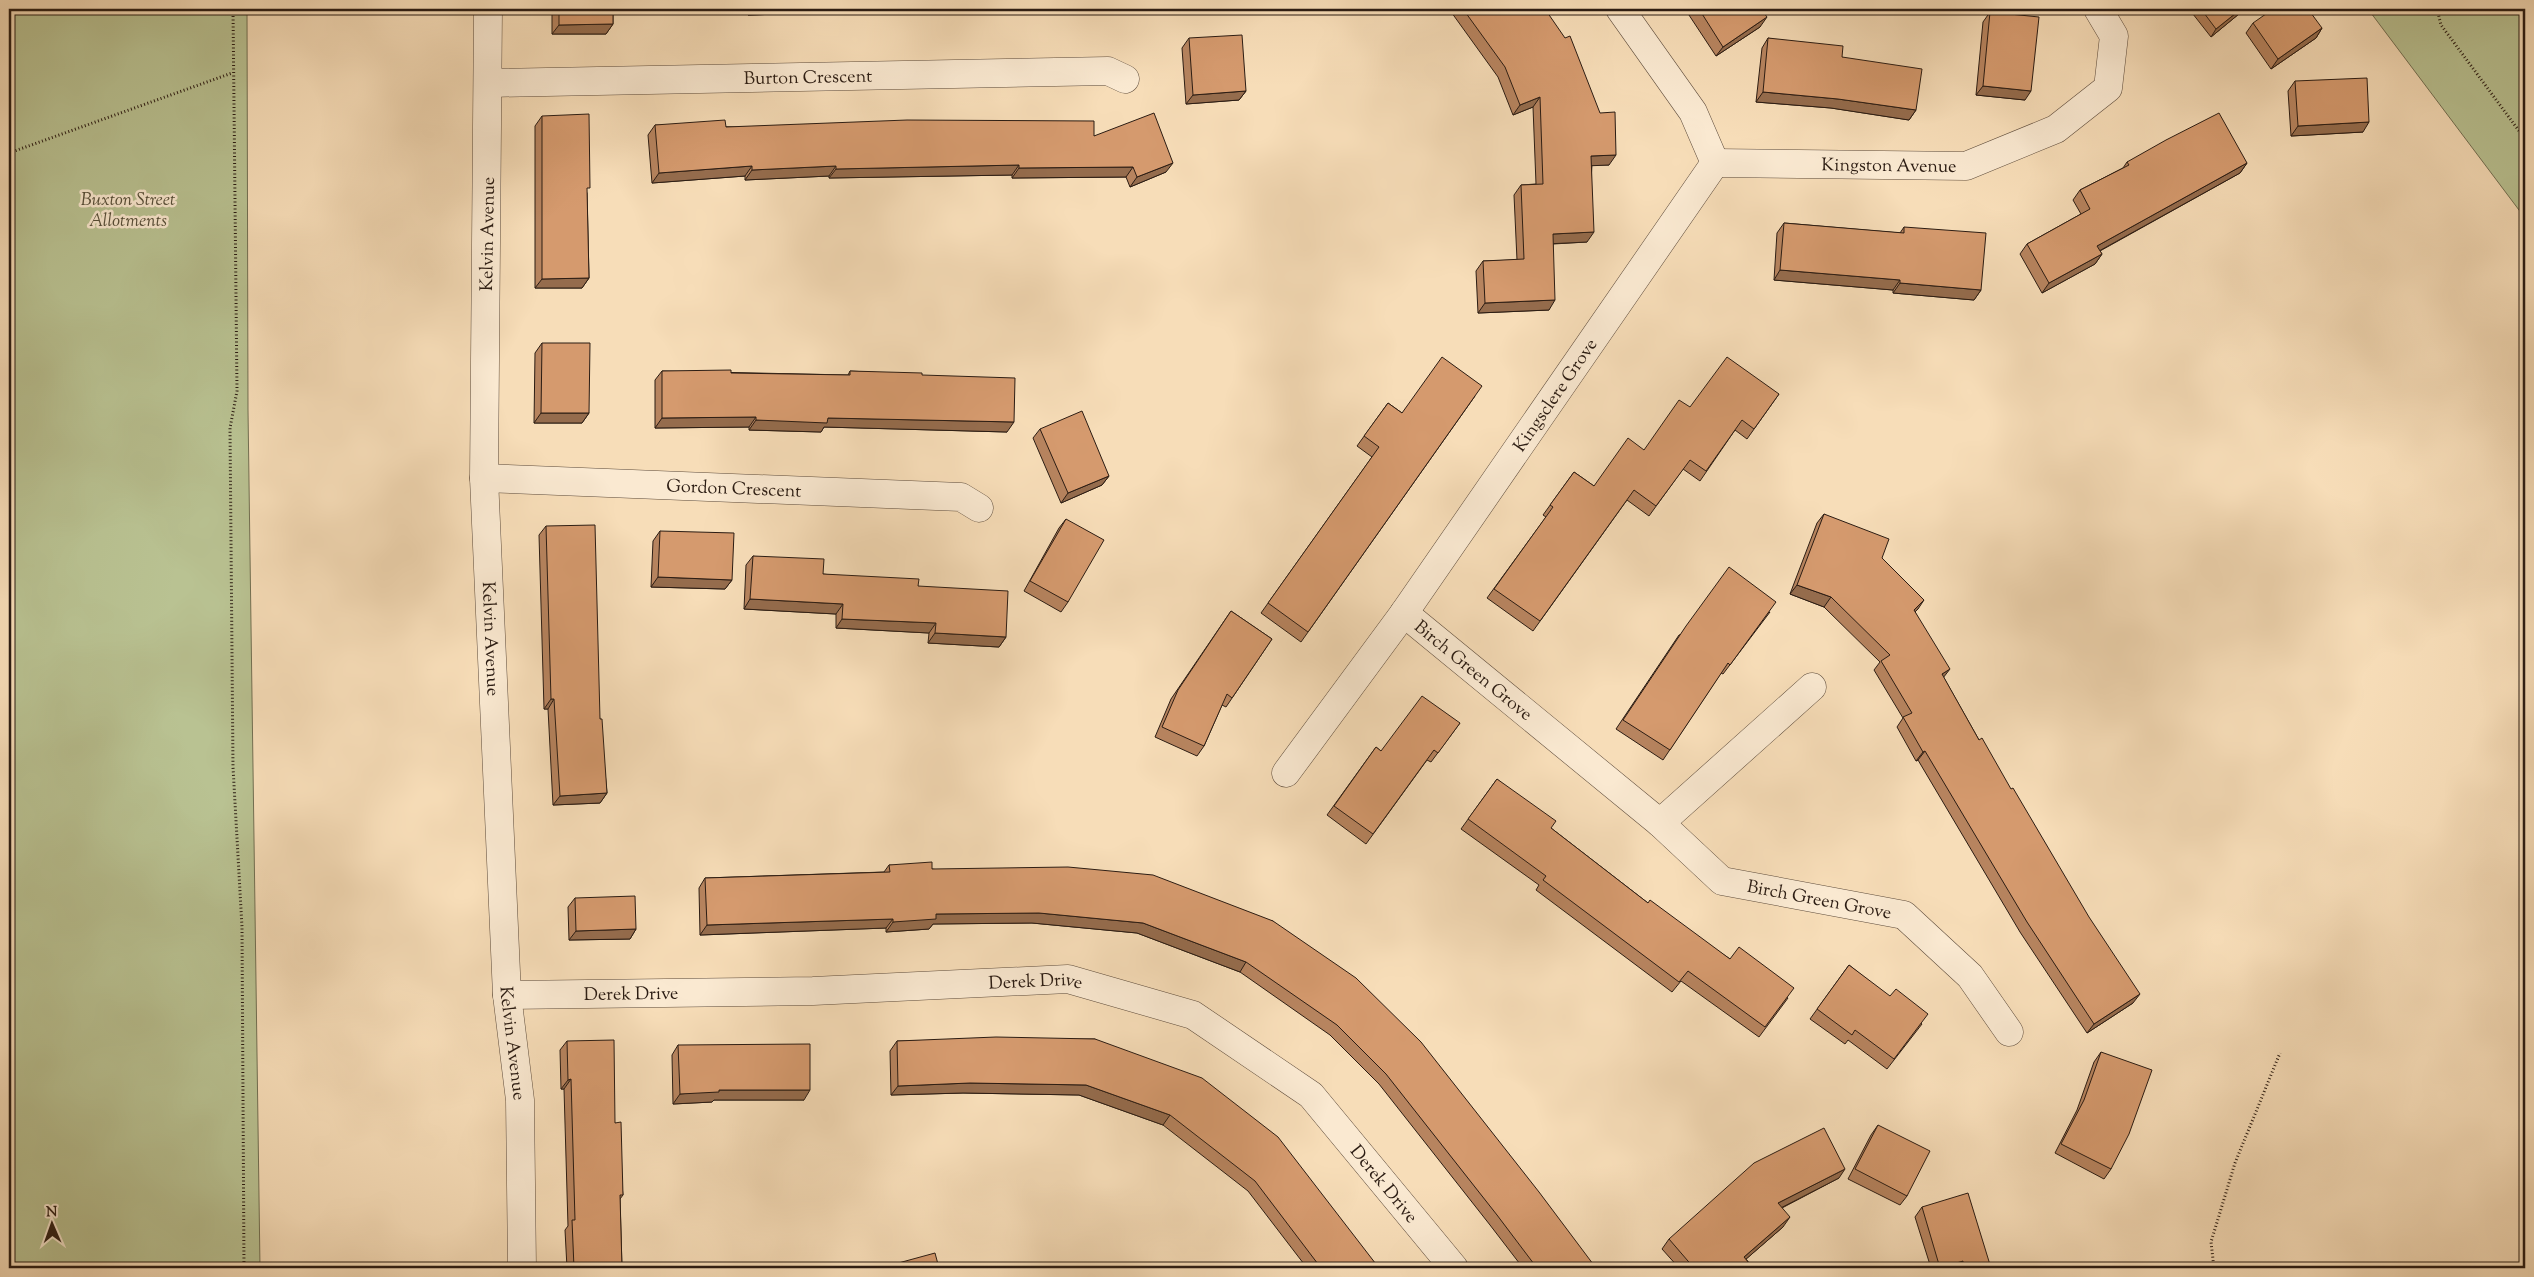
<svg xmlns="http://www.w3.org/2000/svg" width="2534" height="1277" font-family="'Sorts Mill Goudy',serif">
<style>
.green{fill:#b9c292;stroke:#726f52}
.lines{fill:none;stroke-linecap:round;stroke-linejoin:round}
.minor-casing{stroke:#5e4c3c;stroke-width:29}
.path{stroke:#2b1c13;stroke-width:3;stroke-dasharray:1 2.5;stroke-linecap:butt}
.minor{stroke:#fae9d1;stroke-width:28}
.wall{fill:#b7845f;stroke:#2b1c13}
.shaded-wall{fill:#956c4d;stroke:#2b1c13}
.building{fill:#d59a6e;stroke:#2b1c13}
.labels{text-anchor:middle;stroke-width:5;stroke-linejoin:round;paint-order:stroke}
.street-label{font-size:18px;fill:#2b1c13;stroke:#fae9d1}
.park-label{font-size:18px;font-style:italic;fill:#564e39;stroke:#fae9d1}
</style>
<rect width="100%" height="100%" fill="#f7ddb8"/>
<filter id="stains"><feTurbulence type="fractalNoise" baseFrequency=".004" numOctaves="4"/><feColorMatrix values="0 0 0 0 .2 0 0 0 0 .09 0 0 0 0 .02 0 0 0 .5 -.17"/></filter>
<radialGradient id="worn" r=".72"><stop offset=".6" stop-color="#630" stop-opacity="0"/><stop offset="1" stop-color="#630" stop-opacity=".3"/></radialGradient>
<path class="green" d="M 9,9 L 247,9 L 248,410 L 260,1268 L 9,1268 Z
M 2368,9 L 2525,9 L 2525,218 Z"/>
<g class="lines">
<defs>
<g id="minor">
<path id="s1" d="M 488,9 L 484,478 L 507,995 L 520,1100 L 522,1268"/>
<path id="s2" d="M 489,83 L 1108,71 L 1125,79"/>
<path id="s3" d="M 1715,163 L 1966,166 L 2056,129 L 2108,88 L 2114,36 L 2098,9"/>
<path id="s4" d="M 484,478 L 961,497 L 979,508"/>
<path id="s5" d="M 1404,613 L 1660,823 L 1722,881 L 1904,915 L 1970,976 L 2009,1032"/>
<path id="s6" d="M 1286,773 L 1404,613 L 1715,163 L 1693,112 L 1620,9"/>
<path d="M 1660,823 L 1812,687"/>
<path id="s7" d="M 507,995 L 813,991 L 1068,979 L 1193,1015 L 1311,1095 L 1454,1268"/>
</g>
</defs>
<use href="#minor" class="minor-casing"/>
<path class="path" d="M 233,9 L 237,391 L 230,428 L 233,767 L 242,927 L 244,1268
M 2437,9 L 2441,25 L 2525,139
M 9,153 L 232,73
M 2214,1268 L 2211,1242 L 2235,1163 L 2280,1053"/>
<use href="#minor" class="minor"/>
</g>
<path class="wall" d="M 552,9 L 1037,9 L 1037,10 L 954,12 L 954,9 L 748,15 L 748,10 L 613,14 L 613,24 L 606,34 L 552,34 Z
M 1449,9 L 1545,9 L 1609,165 L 1592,165 L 1587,242 L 1553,244 L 1549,310 L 1478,313 L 1476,271 L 1483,261 L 1517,260 L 1514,195 L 1521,185 L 1536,184 L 1533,107 L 1513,115 L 1498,77 Z
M 1685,9 L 1761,9 L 1760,27 L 1716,56 Z
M 2189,9 L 2245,9 L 2211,37 Z
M 1990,12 L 2025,100 L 1976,95 L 1983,22 Z
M 2253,23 L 2322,28 L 2316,38 L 2271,69 L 2246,33 Z
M 1189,38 L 1246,91 L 1239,100 L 1186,104 L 1182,48 Z
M 1768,38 L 1842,57 L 1916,110 L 1909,120 L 1831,108 L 1756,102 L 1762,48 Z
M 2295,81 L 2363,132 L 2291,136 L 2288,91 Z
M 542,116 L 587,193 L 589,278 L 582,288 L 535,288 L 535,126 Z
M 655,125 L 1094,136 L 1166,172 L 1130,187 L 1126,177 L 1012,178 L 1012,175 L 829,178 L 829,176 L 745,180 L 745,176 L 652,183 L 648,135 Z
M 2127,162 L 2247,163 L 2240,173 L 2100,251 L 2102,254 L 2095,264 L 2042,293 L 2020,254 L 2027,244 L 2081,214 L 2073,200 L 2080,190 L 2123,168 Z
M 1784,223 L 1900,233 L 1904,227 L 1981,290 L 1974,300 L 1893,293 L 1893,290 L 1774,280 L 1777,233 Z
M 542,343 L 589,413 L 582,423 L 534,423 L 535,353 Z
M 662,371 L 848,375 L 850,371 L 922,375 L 1007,432 L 824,427 L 821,432 L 749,430 L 749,427 L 655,428 L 655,380 Z
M 1779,394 L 1747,439 L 1735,430 L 1700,481 L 1683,469 L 1649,516 L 1627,500 L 1533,631 L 1487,598 L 1546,517 L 1543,515 L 1574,472 L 1594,486 L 1644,450 Z
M 1475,396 L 1301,642 L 1261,613 L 1372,457 L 1357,446 L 1388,403 L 1402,413 Z
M 1040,429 L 1109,476 L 1102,485 L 1061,503 L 1033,438 Z
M 1824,514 L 1882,558 L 1918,609 L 1915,612 L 1944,678 L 1979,740 L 2133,1003 L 2087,1033 L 2020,932 L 1918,760 L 1916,761 L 1897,727 L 1903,718 L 1874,670 L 1880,662 L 1824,607 L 1790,594 L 1817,523 Z
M 1066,519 L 1068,602 L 1061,612 L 1024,591 L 1059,528 Z
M 546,526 L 600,719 L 607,793 L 600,803 L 553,805 L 548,709 L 544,709 L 539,535 Z
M 660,531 L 732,580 L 725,589 L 651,587 L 653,541 Z
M 753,556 L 823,574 L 918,586 L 1006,637 L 999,647 L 928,643 L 929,633 L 836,628 L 836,614 L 744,609 L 746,565 Z
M 1231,611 L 1272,639 L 1226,707 L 1222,705 L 1204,746 L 1197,756 L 1155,737 L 1171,699 Z
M 1770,612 L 1723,674 L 1721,673 L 1663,760 L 1616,729 L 1679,635 Z
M 1460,723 L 1431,762 L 1427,760 L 1366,844 L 1327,815 L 1376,747 L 1381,751 Z
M 1497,779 L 1551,828 L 1648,903 L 1730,959 L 1788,998 L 1759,1037 L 1681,981 L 1672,992 L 1536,890 L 1539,885 L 1461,829 Z
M 889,865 L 932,869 L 1273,921 L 1596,1268 L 1523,1268 L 1490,1225 L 1379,1084 L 1330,1035 L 1240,972 L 1137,933 L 1032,923 L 933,924 L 929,929 L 886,932 L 886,928 L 700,935 L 699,888 L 705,878 L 884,872 Z
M 575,898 L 636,929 L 630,939 L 569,940 L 568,907 Z
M 1849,965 L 1922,1024 L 1887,1069 L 1848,1040 L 1845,1044 L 1810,1019 Z
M 1095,1039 L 1379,1268 L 1307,1268 L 1248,1191 L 1163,1125 L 1079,1095 L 963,1093 L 891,1095 L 890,1051 L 897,1041 Z
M 567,1041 L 615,1123 L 623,1195 L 620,1199 L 622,1268 L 567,1268 L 565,1230 L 568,1226 L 564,1089 L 561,1089 L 560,1050 Z
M 678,1045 L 804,1100 L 714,1100 L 712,1102 L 673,1104 L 672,1055 Z
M 2101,1052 L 2111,1169 L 2104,1179 L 2055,1153 L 2077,1110 L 2094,1062 Z
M 1878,1125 L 1907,1196 L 1900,1205 L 1848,1179 L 1871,1135 Z
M 1839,1178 L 1782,1208 L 1783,1227 L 1746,1259 L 1753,1268 L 1679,1268 L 1662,1249 L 1669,1239 Z
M 1922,1207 L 1991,1268 L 1931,1268 L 1915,1217 Z"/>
<path class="shaded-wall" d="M 610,9 L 749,9 L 748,10 L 606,14 Z
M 753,9 L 954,9 L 748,15 Z
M 956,9 L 1037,9 L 1037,10 L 954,12 Z
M 2241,9 L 2245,9 L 2211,37 L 2216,29 Z
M 1767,17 L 1760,27 L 1716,56 L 1723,47 Z
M 613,24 L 606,34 L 552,34 L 559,25 Z
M 2322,28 L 2316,38 L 2271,69 L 2278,59 Z
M 1983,86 L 2031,91 L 2025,100 L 1976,95 Z
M 1246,91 L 1239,100 L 1186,104 L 1193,95 Z
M 1763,92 L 1838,99 L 1916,110 L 1909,120 L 1831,108 L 1756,102 Z
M 1540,97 L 1533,107 L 1513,115 L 1520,105 Z
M 2369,122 L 2363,132 L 2291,136 L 2298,126 Z
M 1616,155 L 1609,165 L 1585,166 L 1591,156 Z
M 1173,163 L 1166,172 L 1130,187 L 1137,177 Z
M 2247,163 L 2240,173 L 2090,256 L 2097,246 Z
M 1019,165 L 1012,175 L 829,178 L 836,169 Z
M 752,166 L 745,176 L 652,183 L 659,173 Z
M 836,166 L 829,176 L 745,180 L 752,170 Z
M 1133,167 L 1126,177 L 1012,178 L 1019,168 Z
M 1594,232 L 1587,242 L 1546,244 L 1553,234 Z
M 2102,254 L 2095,264 L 2042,293 L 2049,283 Z
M 1780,270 L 1900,280 L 1893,290 L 1774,280 Z
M 589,278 L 582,288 L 535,288 L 542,279 Z
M 1900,283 L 1981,290 L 1974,300 L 1893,293 Z
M 1555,300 L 1549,310 L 1478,313 L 1485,303 Z
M 541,413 L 589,413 L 582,423 L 534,423 Z
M 756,417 L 749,427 L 655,428 L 662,418 Z
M 828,418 L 1014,422 L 1007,432 L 824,427 L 821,432 L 749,430 L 756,420 Z
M 1109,476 L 1102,485 L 1061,503 L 1068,493 Z
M 658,577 L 732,580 L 725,589 L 651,587 Z
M 1797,585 L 1831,597 L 1824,607 L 1790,594 Z
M 750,599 L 843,604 L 836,614 L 744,609 Z
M 1924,600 L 1918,609 L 1907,620 L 1914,610 Z
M 842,619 L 936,623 L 929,633 L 836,628 Z
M 935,633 L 1006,637 L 999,647 L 928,643 Z
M 1950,669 L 1943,678 L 1942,674 Z
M 551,699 L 554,699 L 548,709 L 544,709 Z
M 1925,751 L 1918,760 L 1916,761 L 1923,752 Z
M 607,793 L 600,803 L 553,805 L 560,796 Z
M 1039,913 L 1143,923 L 1246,962 L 1240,972 L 1137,933 L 1032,923 L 933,924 L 929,929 L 886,932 L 893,922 L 936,914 Z
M 893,919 L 886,928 L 700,935 L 707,925 Z
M 636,929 L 630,939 L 569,940 L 576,931 Z
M 2140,994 L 2133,1003 L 2087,1033 L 2094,1024 Z
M 571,1079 L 564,1089 L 561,1089 L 568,1080 Z
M 970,1083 L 1086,1085 L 1170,1115 L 1163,1125 L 1079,1095 L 963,1093 L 891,1095 L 898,1086 Z
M 719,1090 L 810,1090 L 804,1100 L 714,1100 L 712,1102 L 673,1104 L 680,1094 Z
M 1845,1169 L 1839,1178 L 1771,1213 L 1778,1203 Z
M 1790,1217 L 1783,1227 L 1737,1267 L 1744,1257 Z
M 1963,1261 L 1958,1268 L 1940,1268 Z"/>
<path class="building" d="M 559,9 L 613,9 L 613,24 L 559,25 Z
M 1463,9 L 1545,9 L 1565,38 L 1570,36 L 1600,113 L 1615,112 L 1616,155 L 1591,156 L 1594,232 L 1553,234 L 1555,300 L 1485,303 L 1483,261 L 1524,259 L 1521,185 L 1543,184 L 1540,97 L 1520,105 L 1505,67 Z
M 1699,9 L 1761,9 L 1767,17 L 1723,47 Z
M 2201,9 L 2241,9 L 2216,29 Z
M 2273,9 L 2308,9 L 2322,28 L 2278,59 L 2253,23 Z
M 1990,12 L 2039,17 L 2031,91 L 1983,86 Z
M 1242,35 L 1246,91 L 1193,95 L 1189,38 Z
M 1768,38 L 1843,46 L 1842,57 L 1922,69 L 1916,110 L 1838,99 L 1763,92 Z
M 2367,78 L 2369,122 L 2298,126 L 2295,81 Z
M 1154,113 L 1173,163 L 1137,177 L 1133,167 L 1019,168 L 1019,165 L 836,169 L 836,166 L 752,170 L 752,166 L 659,173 L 655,125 L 725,120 L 726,127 L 907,120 L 1094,121 L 1094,136 Z
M 2219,113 L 2247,163 L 2097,246 L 2102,254 L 2049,283 L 2027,244 L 2090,209 L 2080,190 L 2129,165 L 2127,162 L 2166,140 Z
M 589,114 L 590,188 L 587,188 L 589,278 L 542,279 L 542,116 Z
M 1784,223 L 1904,233 L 1904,227 L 1986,233 L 1981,290 L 1900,283 L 1900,280 L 1780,270 Z
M 542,343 L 590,343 L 589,413 L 541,413 Z
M 1442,357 L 1482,386 L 1308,632 L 1268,603 L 1379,447 L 1364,436 L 1388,403 L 1402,413 Z
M 1727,357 L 1779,394 L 1754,429 L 1742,420 L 1706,471 L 1690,460 L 1656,506 L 1634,490 L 1540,621 L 1494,589 L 1553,507 L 1550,505 L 1574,472 L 1594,486 L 1628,438 L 1644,450 L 1679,400 L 1690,407 Z
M 731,370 L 731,373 L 850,375 L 850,371 L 922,373 L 922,375 L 1015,378 L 1014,422 L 828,418 L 827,423 L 756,420 L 756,417 L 662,418 L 662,371 Z
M 1082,411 L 1109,476 L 1068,493 L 1040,429 Z
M 1824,514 L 1889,539 L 1882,558 L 1924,600 L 1914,610 L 1950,669 L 1942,674 L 1979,740 L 1982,738 L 2011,789 L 2013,788 L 2089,917 L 2140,994 L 2094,1024 L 2027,922 L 1925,751 L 1923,752 L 1903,717 L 1912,713 L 1881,661 L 1890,655 L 1831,597 L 1797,585 Z
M 1066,519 L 1104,540 L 1068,602 L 1030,581 Z
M 595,525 L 600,719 L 602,719 L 607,793 L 560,796 L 554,699 L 551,699 L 546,526 Z
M 660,531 L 734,533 L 732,580 L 658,577 Z
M 753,556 L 824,559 L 823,574 L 919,579 L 918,586 L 1008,591 L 1006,637 L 935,633 L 936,623 L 842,619 L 843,604 L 750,599 Z
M 1729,567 L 1776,602 L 1730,665 L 1728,663 L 1670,750 L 1623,720 L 1686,626 Z
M 1231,611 L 1272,639 L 1232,698 L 1227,694 L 1204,746 L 1162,727 L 1178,690 Z
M 1422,696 L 1460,723 L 1438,753 L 1434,750 L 1373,834 L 1334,806 L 1376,747 L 1381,751 Z
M 1497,779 L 1556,821 L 1551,828 L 1648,903 L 1650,900 L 1730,959 L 1739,947 L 1794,988 L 1765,1027 L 1688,971 L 1679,982 L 1543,880 L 1546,876 L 1468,819 Z
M 932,862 L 932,869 L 1068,867 L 1153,875 L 1273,921 L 1356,978 L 1421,1042 L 1539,1192 L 1596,1268 L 1537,1268 L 1497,1215 L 1386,1074 L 1337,1025 L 1246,962 L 1143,923 L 1039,913 L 936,914 L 936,919 L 893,922 L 893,919 L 707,925 L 705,878 L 890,872 L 889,865 Z
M 635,896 L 636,929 L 576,931 L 575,898 Z
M 1849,965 L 1890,996 L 1896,989 L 1928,1014 L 1894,1059 L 1855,1030 L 1852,1035 L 1817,1009 Z
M 996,1037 L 1095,1039 L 1202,1078 L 1278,1137 L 1379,1268 L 1321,1268 L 1255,1181 L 1170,1115 L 1086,1085 L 970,1083 L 898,1086 L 897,1041 Z
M 614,1040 L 615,1123 L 621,1122 L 623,1195 L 620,1195 L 622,1268 L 574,1268 L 572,1220 L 575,1220 L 571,1079 L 568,1080 L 567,1041 Z
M 810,1044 L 810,1090 L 719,1090 L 719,1092 L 680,1094 L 678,1045 Z
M 2101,1052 L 2152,1070 L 2129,1134 L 2111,1169 L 2061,1144 L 2084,1100 Z
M 1878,1125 L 1930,1151 L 1907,1196 L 1855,1169 Z
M 1824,1128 L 1845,1169 L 1778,1203 L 1790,1217 L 1744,1257 L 1753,1268 L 1694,1268 L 1669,1239 L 1754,1163 Z
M 1968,1193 L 1991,1268 L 1963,1268 L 1963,1261 L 1940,1268 L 1922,1207 Z
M 935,1253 L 939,1268 L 880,1268 Z"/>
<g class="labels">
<g class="street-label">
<text dy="6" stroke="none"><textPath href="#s2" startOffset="319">Burton Crescent</textPath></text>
<text dy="6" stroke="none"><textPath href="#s3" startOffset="174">Kingston Avenue</textPath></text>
<text transform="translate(487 234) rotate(-89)" y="6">Kelvin Avenue</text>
<text dy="6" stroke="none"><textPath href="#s6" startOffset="464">Kingsclere Grove</textPath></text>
<text dy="6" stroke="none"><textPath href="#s4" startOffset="250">Gordon Crescent</textPath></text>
<text dy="6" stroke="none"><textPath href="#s1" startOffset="630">Kelvin Avenue</textPath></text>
<text dy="6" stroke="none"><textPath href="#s5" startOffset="90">Birch Green Grove</textPath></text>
<text dy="6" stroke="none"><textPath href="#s5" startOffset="515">Birch Green Grove</textPath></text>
<text dy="6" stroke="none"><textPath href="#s7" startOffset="529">Derek Drive</textPath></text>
<text dy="6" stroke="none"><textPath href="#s7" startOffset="124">Derek Drive</textPath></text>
<text dy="6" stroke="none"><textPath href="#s1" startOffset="1035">Kelvin Avenue</textPath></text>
<text dy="6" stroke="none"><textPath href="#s7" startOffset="949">Derek Drive</textPath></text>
</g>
<g class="park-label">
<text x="128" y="205">Buxton Street<tspan x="128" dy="21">Allotments</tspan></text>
</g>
</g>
<rect width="2534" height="1277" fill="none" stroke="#f7ddb8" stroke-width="30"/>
<rect x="10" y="10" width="2514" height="1257" fill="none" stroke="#2b1c13" stroke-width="2.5"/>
<rect x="15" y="15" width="2504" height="1247" fill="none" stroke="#2b1c13"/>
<g transform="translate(52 1224) rotate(358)" stroke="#fae9d1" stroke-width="4" paint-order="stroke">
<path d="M0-4L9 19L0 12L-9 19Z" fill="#2b1c13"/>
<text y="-8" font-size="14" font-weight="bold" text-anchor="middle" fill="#2b1c13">N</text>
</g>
<rect width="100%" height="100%" filter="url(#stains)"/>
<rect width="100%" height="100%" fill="url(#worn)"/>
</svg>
